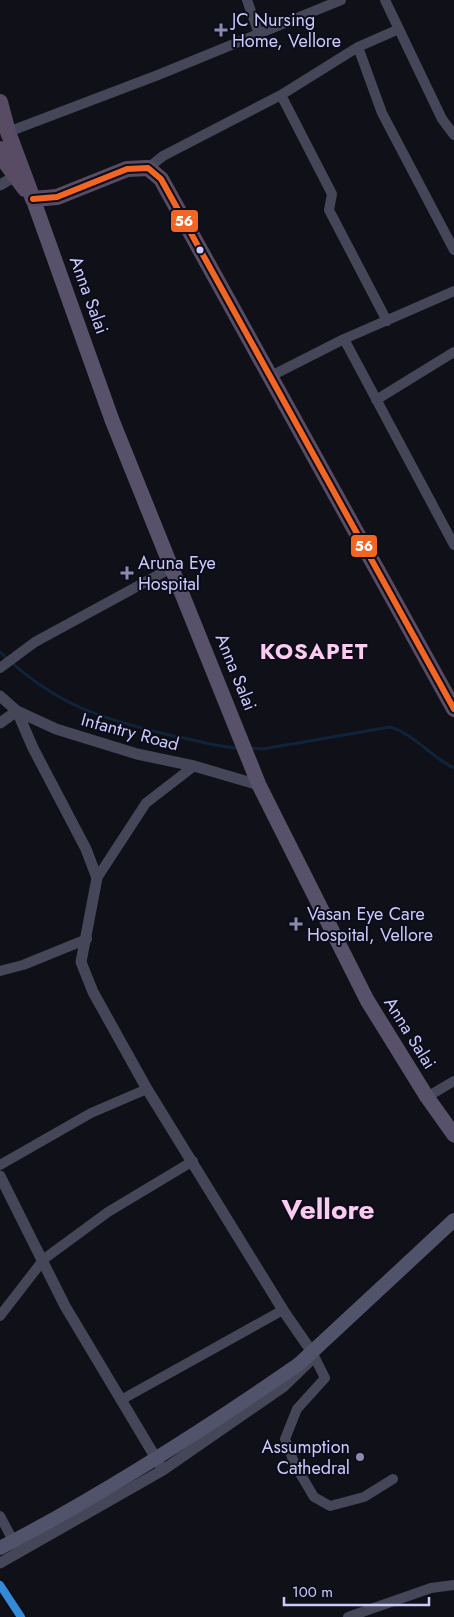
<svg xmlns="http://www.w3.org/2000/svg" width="454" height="1617" font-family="Jost,sans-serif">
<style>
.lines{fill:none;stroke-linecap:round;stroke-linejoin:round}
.stream{stroke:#0f233a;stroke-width:3}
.minor{stroke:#454658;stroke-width:10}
.tertiary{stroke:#454658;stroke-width:11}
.secondary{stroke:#51536b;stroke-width:14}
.primary{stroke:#57516a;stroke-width:15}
.trunk{stroke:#574c63;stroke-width:16}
.secondary-bridge{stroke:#51536b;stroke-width:14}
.bus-1-casing{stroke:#0d0c1b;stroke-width:10}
.bus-1{stroke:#f26522;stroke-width:6}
.rail-1-casing{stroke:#0d0c1b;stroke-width:11}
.rail-1{stroke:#338bd7;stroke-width:8}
.poi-dot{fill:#8a8aac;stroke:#0d0c1b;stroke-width:2}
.bus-dot{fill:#cbcbfb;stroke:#0d0c1b;stroke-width:2}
.labels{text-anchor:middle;stroke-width:4;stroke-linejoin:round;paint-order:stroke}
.poi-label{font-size:18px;fill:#cbcbfb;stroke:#0d0c1b;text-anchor:start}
.street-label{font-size:18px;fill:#cbcbfb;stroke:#0d0c1b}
.district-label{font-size:22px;font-weight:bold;letter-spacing:1px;fill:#fbccef;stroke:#0d0c1b}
.town-label{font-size:28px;font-weight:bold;fill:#fbccef;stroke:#0d0c1b}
.line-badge{stroke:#0d0c1b;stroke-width:2}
.badge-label{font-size:14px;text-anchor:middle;font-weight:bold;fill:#fff}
</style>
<rect width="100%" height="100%" fill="#101018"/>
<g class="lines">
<path class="stream" d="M 0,652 C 55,705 101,719 174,736 C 195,740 217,747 238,748
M 250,748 L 263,749 L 390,727 C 413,733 432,758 454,768"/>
<path class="minor" d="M 247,0 L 259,34
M 385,0 L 442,119 L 454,135
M 358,47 L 382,113 L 454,250
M 281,95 L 358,47 L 399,29
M 8,132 L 158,75 L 341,0
M 148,168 L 163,156 L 281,95 L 332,194 L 329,210 L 387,321
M 344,339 L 454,545
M 269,377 L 344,339 L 454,291
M 376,400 L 454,352
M 0,668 L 35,642 L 173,567
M 97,878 L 146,803 L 194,766
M 0,971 L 23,965 L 87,939
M 427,1097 L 454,1081
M 0,1165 L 91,1113 L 147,1089
M 0,1316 L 44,1259 L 108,1212 L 193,1161
M 312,1352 L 325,1378 L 297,1409 L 285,1439 L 295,1465 L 314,1497 L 330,1506 L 364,1497 L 393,1479
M 121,1400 L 283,1310
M 0,1516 L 16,1546
M 348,1617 L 431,1588 L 454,1585"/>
<path class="tertiary" d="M 0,185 L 14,177
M 0,696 L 17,711 L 56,729 L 137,754 L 194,766 L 259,785
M 0,723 L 17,711 L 33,748 L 86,849 L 97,878 L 81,962 L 93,992 L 147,1089 L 283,1310 L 312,1352 L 313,1358 L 283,1387 L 163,1470 L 0,1563
M 0,1176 L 65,1306 L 160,1465"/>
<path class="secondary" d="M 299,1364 L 454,1220"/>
<path class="primary" d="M 33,199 L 112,420 L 259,785 L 367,1000 L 427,1097 L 454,1135"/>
<path class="trunk" d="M 0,102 L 8,132 L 33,199
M 0,149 L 3,159 L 25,189
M 33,199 L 57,197 L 127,169 L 148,168 L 161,179 L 454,709"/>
<path class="secondary-bridge" d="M 0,1548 C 104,1494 202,1431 299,1364"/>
<defs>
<path id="bus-1" d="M 33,199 L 57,197 L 127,169 L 148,168 L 161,179 L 454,709"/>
</defs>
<use href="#bus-1" class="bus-1-casing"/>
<use href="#bus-1" class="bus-1"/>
<defs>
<path id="rail-1" d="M 0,1585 L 21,1617"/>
</defs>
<use href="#rail-1" class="rail-1-casing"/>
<use href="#rail-1" class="rail-1"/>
</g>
<g class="poi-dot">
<path d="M218.5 22.5h5v5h5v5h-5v5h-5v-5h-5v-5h5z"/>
<path d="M124.5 565.5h5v5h5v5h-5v5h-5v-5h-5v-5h5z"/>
<path d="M293.5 916.5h5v5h5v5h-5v5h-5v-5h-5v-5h5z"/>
<circle cx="360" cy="1457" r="5"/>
</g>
<circle class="bus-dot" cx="200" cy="250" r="4.5"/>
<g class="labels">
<g class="poi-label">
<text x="232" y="26">JC Nursing<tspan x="232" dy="21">Home, Vellore</tspan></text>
<text x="138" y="569">Aruna Eye<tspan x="138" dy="21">Hospital</tspan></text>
<text x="307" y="920">Vasan Eye Care<tspan x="307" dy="21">Hospital, Vellore</tspan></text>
<text x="350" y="1453" text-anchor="end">Assumption<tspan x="350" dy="21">Cathedral</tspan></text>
</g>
<g class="street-label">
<text transform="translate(89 295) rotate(70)" y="6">Anna Salai</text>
<text transform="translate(236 672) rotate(68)" y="6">Anna Salai</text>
<text transform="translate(130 732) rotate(15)" y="6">Infantry Road</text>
<text transform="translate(410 1033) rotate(58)" y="6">Anna Salai</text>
</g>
<g class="district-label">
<text x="314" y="659">KOSAPET</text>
</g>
<g class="town-label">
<text x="328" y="1219">Vellore</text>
</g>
</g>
<g class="line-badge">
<rect x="170" y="209" width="29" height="24" rx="5" fill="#f26522"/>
<rect x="350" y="534" width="28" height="24" rx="5" fill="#f26522"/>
</g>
<g class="badge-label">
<text x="184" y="226">56</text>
<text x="364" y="551">56</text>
</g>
<path d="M284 1597v8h145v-8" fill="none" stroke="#cbcbfb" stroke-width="2.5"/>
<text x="292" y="1597" font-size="15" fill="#cbcbfb" stroke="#0d0c1b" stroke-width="4" paint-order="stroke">100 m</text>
</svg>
